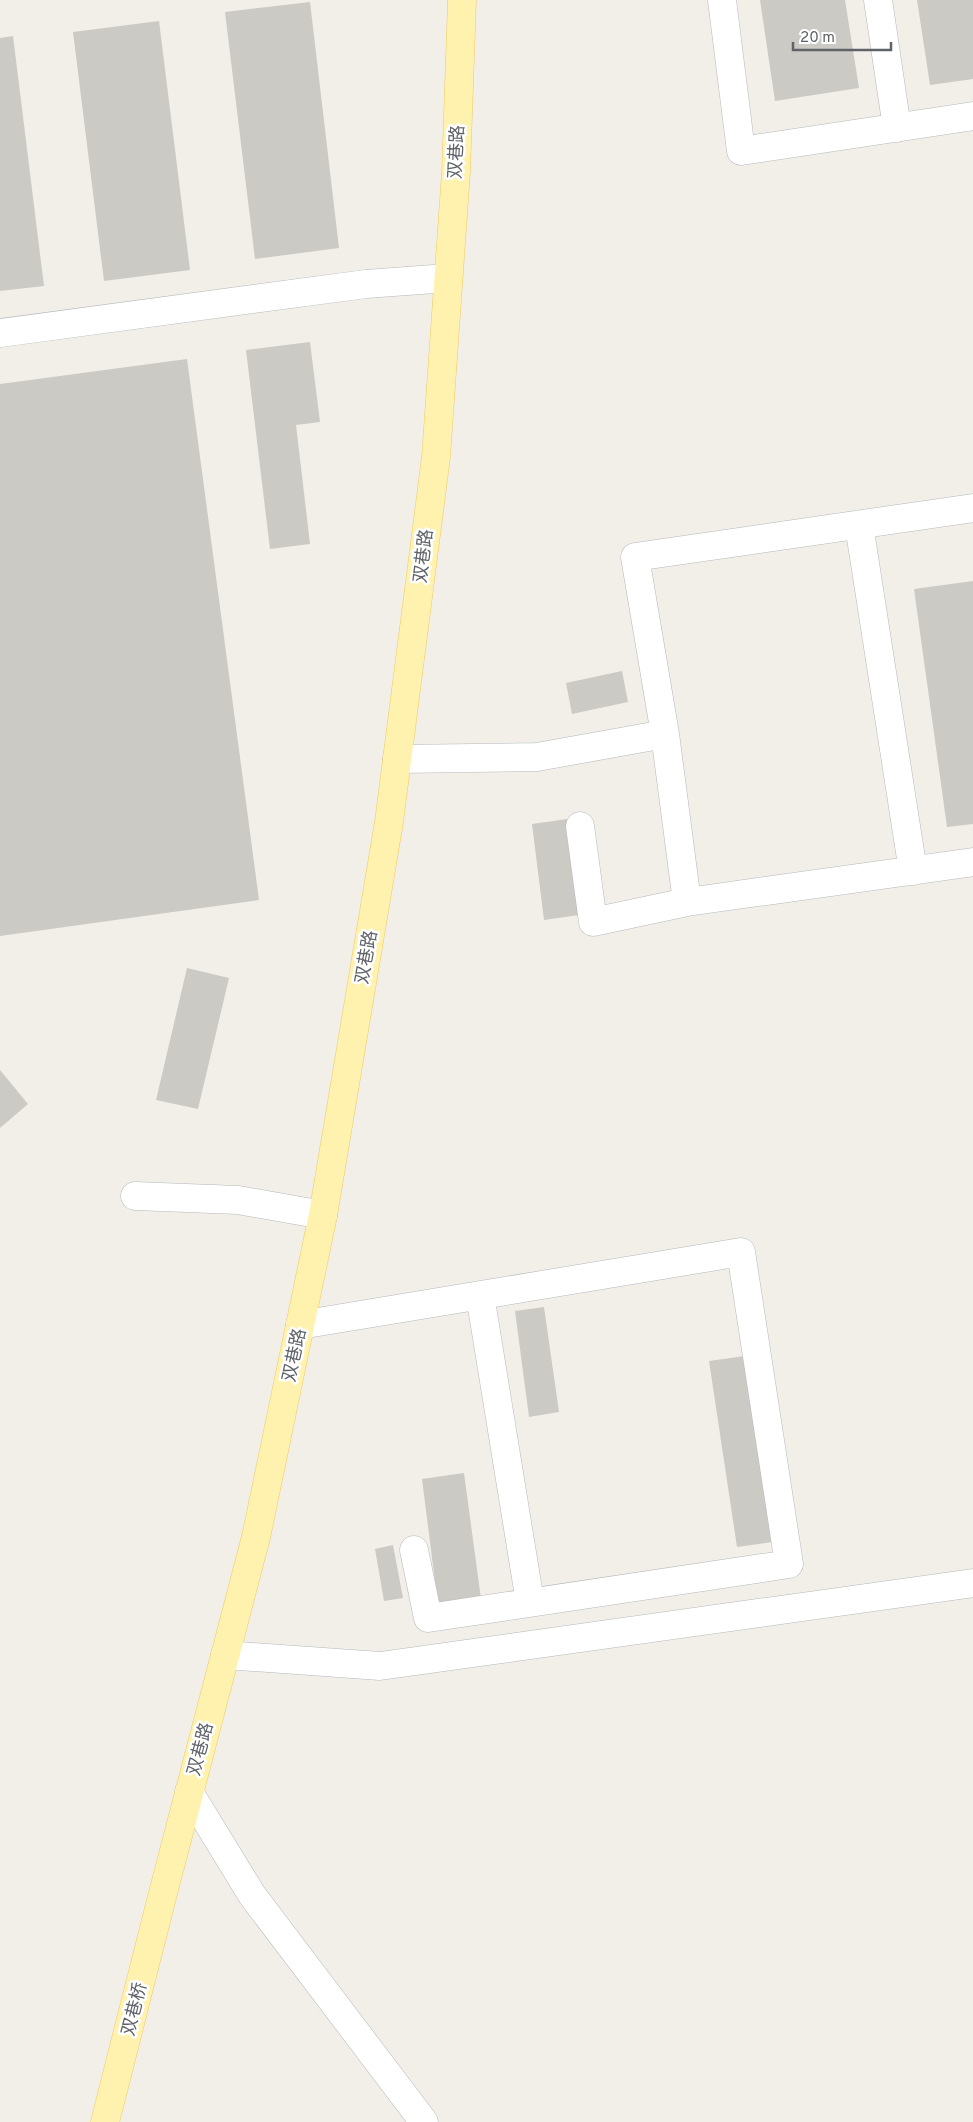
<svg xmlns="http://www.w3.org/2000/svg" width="973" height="2122" font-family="Overpass,'Noto Sans SC',sans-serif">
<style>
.building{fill:#cccac5}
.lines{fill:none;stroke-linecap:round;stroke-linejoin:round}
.minor-casing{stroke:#b5b8bc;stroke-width:29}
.major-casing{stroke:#f2c960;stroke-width:29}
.minor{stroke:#fff;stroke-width:28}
.major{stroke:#fff2af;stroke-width:28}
.labels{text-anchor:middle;stroke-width:5;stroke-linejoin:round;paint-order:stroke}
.street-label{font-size:18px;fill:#5f6368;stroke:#fff}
</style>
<rect width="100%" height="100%" fill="#f1efe8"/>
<path class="building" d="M 760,0 L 845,0 L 859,88 L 775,101 Z
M 917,0 L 973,0 L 973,79 L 930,85 Z
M 310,2 L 339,248 L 255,259 L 225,12 Z
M 159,21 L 190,270 L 104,281 L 73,32 Z
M 13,36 L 44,286 L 0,291 L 0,38 Z
M 310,342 L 320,422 L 296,425 L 310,544 L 270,549 L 246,350 Z
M 187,359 L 259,900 L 0,936 L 0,384 Z
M 973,581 L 973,824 L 947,827 L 914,589 Z
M 622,671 L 628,702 L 572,714 L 566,683 Z
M 567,819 L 579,915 L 544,920 L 532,824 Z
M 187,968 L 229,978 L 198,1109 L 156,1100 Z
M 0,1070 L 28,1104 L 0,1128 Z
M 544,1307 L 559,1412 L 529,1417 L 515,1311 Z
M 745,1356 L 772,1542 L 737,1547 L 709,1361 Z
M 464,1473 L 481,1599 L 438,1605 L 422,1479 Z
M 393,1545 L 403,1598 L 384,1601 L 375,1549 Z"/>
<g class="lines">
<defs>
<path id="minor" d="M 722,0 L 741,151 L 973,116
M 878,0 L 897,128
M 0,333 L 366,284 L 448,278
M 859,525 L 913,871
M 397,759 L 537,757 L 665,734
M 580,826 L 593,922 L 687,902 L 973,862
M 687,902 L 665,734 L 635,557 L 973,508
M 135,1196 L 238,1200 L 323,1215
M 480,1295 L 530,1602
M 300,1325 L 741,1252 L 789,1564 L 428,1618 L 414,1550
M 225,1655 L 380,1666 L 973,1583
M 189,1792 L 252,1895 L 424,2122"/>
<path id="major" d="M 105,2122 L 162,1897 L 256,1537 L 323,1215 L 389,822 L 436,457 L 456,172 L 462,0"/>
</defs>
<use href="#minor" class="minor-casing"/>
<use href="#major" class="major-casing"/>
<use href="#minor" class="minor"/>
<use href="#major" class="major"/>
</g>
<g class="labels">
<g class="street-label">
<text transform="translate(456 152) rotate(-87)" y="6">双巷路</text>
<text transform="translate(423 556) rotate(-83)" y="6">双巷路</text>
<text transform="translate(366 957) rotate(-80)" y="6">双巷路</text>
<text transform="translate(294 1355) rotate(-78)" y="6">双巷路</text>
<text transform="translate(200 1749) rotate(-75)" y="6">双巷路</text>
<text transform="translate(134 2009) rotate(-76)" y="6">双巷桥</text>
</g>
</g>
<path d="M793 42v8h98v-8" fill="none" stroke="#5f6368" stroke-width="2.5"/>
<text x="800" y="42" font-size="15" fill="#5f6368" stroke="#ffffff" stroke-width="4" paint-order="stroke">20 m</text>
</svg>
